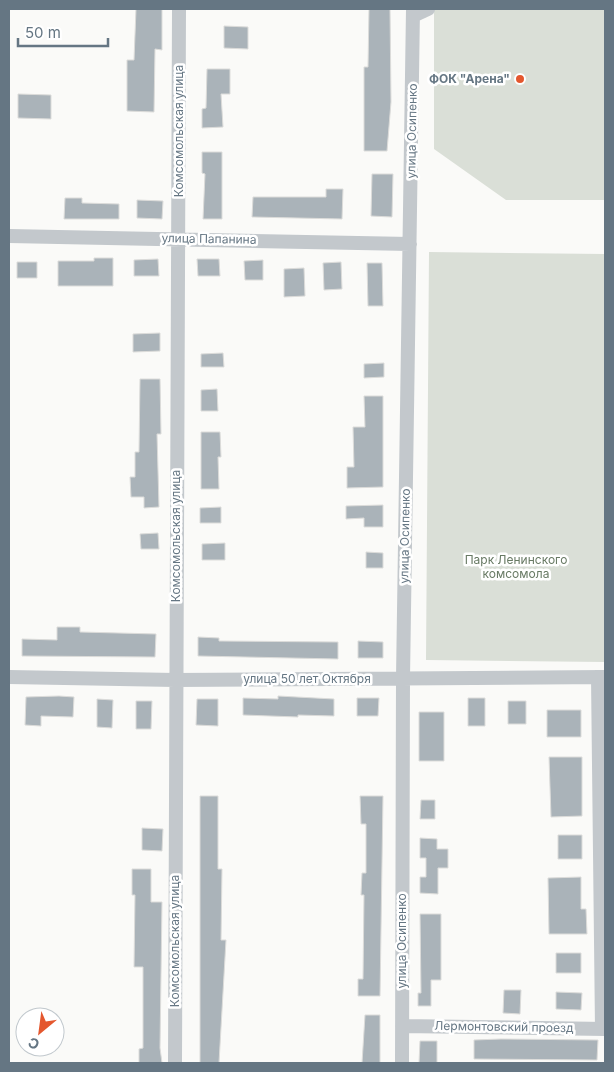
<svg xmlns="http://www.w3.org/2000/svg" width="614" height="1072" font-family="Inter,sans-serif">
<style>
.green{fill:#dadfd7}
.building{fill:#aab3b9;stroke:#dcdcda}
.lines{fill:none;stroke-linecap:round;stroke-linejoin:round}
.minor{stroke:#c3c8cc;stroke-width:14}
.poi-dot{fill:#e4572e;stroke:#fff;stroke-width:2}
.labels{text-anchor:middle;stroke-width:5;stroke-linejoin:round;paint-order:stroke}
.poi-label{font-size:12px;font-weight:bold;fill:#657683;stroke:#fff;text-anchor:end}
.street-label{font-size:12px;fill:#657683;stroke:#fff}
.park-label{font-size:12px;fill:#687a64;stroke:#fff}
</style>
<rect width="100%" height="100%" fill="#fafaf8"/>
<path class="green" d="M 434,9 L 605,9 L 605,200 L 506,200 L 434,149 Z
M 429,252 L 605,254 L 605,662 L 426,660 Z"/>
<path class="building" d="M 136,9 L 162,9 L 162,50 L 155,49 L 154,112 L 127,111 L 127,60 L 134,60 Z
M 369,9 L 390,9 L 391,102 L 387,151 L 364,151 L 364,67 L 368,67 Z
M 224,26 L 248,27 L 248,49 L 224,48 Z
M 207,69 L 230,69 L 230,94 L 221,94 L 223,127 L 202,128 L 202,109 L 206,108 Z
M 18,94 L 51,95 L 51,119 L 18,118 Z
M 202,152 L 222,152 L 222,219 L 203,219 L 205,174 L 202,173 Z
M 372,174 L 393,174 L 392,217 L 371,216 Z
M 326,189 L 343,189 L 342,219 L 252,217 L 253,197 L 326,197 Z
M 65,198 L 82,198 L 82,203 L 119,204 L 119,219 L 64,219 Z
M 137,200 L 163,201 L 162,219 L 137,218 Z
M 94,258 L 113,258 L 113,286 L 58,286 L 58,261 L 94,261 Z
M 158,259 L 159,276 L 134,276 L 134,260 Z
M 197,259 L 219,259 L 220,276 L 198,276 Z
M 263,260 L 263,280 L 245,280 L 244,261 Z
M 17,262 L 37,262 L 37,278 L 17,278 Z
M 341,262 L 342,289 L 324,290 L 323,263 Z
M 367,263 L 382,263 L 383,306 L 368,306 Z
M 304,268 L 305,296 L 284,297 L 284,269 Z
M 160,333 L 160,351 L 133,352 L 133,334 Z
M 223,353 L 224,367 L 201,367 L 201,354 Z
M 384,363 L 384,377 L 364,378 L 364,364 Z
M 140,379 L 160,379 L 161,434 L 157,434 L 159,507 L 144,508 L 144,497 L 131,497 L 130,477 L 135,477 L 135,452 L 139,452 Z
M 217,389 L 218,411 L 201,411 L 201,390 Z
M 364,396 L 383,396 L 383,487 L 347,488 L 347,467 L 354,467 L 353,427 L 365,427 Z
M 201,432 L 220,432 L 221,457 L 218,457 L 219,489 L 201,489 Z
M 383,505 L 383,527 L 364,527 L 364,518 L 346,519 L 346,506 Z
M 221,507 L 221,523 L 200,523 L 200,508 Z
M 158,533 L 159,549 L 141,549 L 140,534 Z
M 225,543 L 225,560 L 202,560 L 202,544 Z
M 366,552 L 383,553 L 383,568 L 366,568 Z
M 57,627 L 80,627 L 80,632 L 156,634 L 155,657 L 22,656 L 22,639 L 57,640 Z
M 198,637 L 219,638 L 219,641 L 338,642 L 338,659 L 198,656 Z
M 358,641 L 383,642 L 383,658 L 358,658 Z
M 59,696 L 74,697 L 73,717 L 41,716 L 41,726 L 25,725 L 26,697 Z
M 278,696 L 334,699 L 334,716 L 298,715 L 298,717 L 243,715 L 243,698 L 278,699 Z
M 357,698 L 379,698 L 378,716 L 357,716 Z
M 468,698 L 485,698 L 485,726 L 468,726 Z
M 97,699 L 113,700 L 112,728 L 97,727 Z
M 197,699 L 218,699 L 218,726 L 196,725 Z
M 136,701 L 152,701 L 151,729 L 136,729 Z
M 508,701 L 526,701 L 526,724 L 508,724 Z
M 547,710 L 581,710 L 581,737 L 547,737 Z
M 419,712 L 444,712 L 444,761 L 419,761 Z
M 549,757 L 582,757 L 582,816 L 551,817 Z
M 200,796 L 218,796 L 218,869 L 222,869 L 221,940 L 226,940 L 219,1063 L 200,1063 Z
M 360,796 L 383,796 L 380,996 L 358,996 L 358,979 L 363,979 L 364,895 L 361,895 L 362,873 L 366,873 L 366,824 L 361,824 Z
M 421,800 L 435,800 L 435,819 L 420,819 Z
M 142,828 L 163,829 L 162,851 L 142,850 Z
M 558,835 L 582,835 L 582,859 L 558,859 Z
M 420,838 L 437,839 L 437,849 L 448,849 L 448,868 L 438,868 L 438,894 L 420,893 L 420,877 L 426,877 L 426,858 L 420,858 Z
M 132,869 L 151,869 L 151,902 L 162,902 L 160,1048 L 162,1063 L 139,1063 L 139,1049 L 143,1048 L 143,967 L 134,967 L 135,895 L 132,895 Z
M 581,877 L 581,909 L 586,909 L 587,934 L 549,934 L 548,878 Z
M 420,914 L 441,914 L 441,980 L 431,980 L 431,1006 L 418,1006 L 418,993 L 421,993 Z
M 556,953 L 581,953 L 581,973 L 556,973 Z
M 504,990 L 521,990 L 520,1014 L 503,1013 Z
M 556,992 L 582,993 L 581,1010 L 556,1009 Z
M 365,1015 L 380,1015 L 380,1063 L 362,1063 Z
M 501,1039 L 598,1040 L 597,1060 L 474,1059 L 474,1040 Z
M 420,1041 L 437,1041 L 437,1063 L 419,1063 Z"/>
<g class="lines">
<path class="minor" d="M 413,16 L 428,9
M 9,236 L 410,244
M 9,677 L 175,680 L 605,677
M 598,677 L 602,1029
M 402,1026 L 605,1029
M 175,1063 L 179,9
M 402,1063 L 403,678 L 413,9"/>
</g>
<circle class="poi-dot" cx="520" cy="79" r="5"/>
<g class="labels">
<g class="poi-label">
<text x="510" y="83">ФОК "Арена"</text>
</g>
<g class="street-label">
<text transform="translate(179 131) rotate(-90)" y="4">Комсомольская улица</text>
<text transform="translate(412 131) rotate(-89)" y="4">улица Осипенко</text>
<text transform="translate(209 239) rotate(1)" y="4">улица Папанина</text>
<text transform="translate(176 536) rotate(-90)" y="4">Комсомольская улица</text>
<text transform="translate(405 536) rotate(-89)" y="4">улица Осипенко</text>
<text x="307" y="683">улица 50 лет Октября</text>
<text transform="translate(175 941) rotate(-90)" y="4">Комсомольская улица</text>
<text transform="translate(402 941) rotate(-90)" y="4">улица Осипенко</text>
<text transform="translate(504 1027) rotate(1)" y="4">Лермонтовский проезд</text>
</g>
<g class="park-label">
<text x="516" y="564">Парк Ленинского<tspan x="516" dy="14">комсомола</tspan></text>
</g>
</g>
<rect width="614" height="1072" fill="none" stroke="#657683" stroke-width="20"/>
<g transform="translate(40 1032) rotate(209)"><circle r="24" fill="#ffffff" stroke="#c1c8cd"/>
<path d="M0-4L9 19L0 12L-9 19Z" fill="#e4572e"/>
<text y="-8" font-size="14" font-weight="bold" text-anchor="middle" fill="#657683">С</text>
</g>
<path d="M18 38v8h90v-8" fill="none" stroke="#657683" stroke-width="2.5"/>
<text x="25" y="38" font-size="15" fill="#657683" stroke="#ffffff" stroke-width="4" paint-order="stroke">50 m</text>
</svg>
